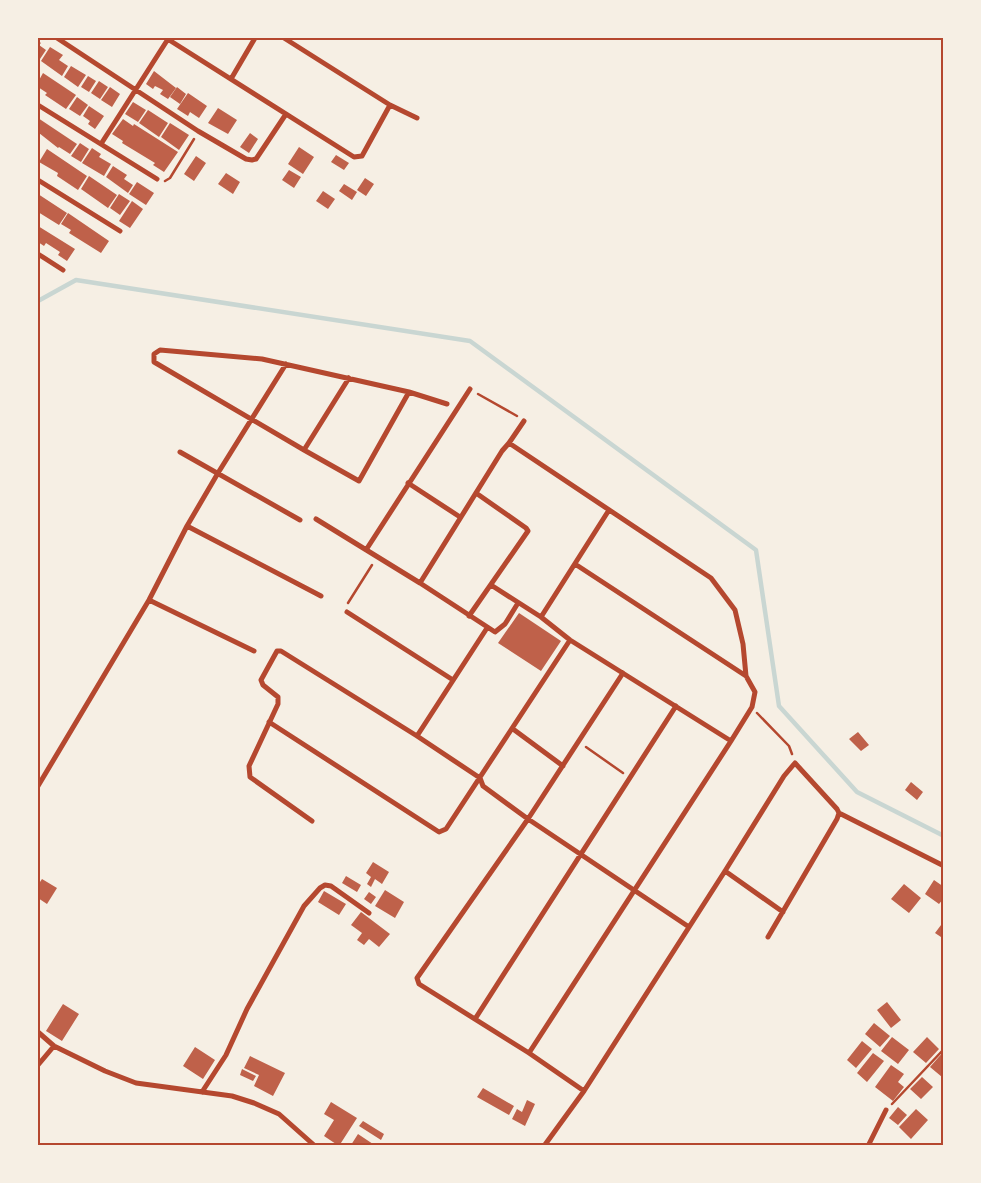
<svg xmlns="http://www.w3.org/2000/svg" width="981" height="1183" font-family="'Playfair Display',serif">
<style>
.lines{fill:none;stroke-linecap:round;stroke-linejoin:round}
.stream{stroke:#c9d6d2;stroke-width:4.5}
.building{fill:#bf614a}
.path{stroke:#b5482f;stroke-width:2.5}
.minor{stroke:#b5482f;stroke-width:5}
.neatline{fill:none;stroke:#b5482f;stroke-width:2}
</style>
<rect width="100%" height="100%" fill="#f6efe4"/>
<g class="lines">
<path class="stream" d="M 38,301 L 76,280 L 470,341 L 756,550 L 779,706 L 857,792 L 944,836"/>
</g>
<path class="building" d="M 38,41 L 41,43 L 39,45 L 46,50 L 40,59 L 38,58 Z
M 50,47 L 63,55 L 59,60 L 68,66 L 62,76 L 41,61 Z
M 71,66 L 86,75 L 78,87 L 64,77 Z
M 154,71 L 176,88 L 168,99 L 160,94 L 163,90 L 155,86 L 153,89 L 146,84 Z
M 43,73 L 76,95 L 66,109 L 45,95 L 47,93 L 38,87 L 38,82 Z
M 88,76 L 96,81 L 89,92 L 81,87 Z
M 99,81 L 108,87 L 100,99 L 91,93 Z
M 110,87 L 120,94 L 112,107 L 101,100 Z
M 177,87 L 186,94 L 180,104 L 170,97 Z
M 188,93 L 207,106 L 199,118 L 190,112 L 188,116 L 177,109 Z
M 77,97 L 88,105 L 80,116 L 69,109 Z
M 133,102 L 146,110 L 138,122 L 125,114 Z
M 89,106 L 104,116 L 95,129 L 88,124 L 90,121 L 83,116 Z
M 218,108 L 237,120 L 228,134 L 208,123 Z
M 148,110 L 168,123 L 159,137 L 139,123 Z
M 38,118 L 77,144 L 70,154 L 59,147 L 58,148 L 39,133 L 38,135 Z
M 123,119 L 133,126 L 134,124 L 178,152 L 164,172 L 153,165 L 155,163 L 122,143 L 123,141 L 112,134 Z
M 170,123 L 189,135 L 179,150 L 161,137 Z
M 250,133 L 258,139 L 249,153 L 240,147 Z
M 80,143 L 89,149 L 81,162 L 71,156 Z
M 299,147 L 314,157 L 303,174 L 288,164 Z
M 92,148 L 101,154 L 99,157 L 111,164 L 104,176 L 82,163 Z
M 47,149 L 87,176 L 78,190 L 57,176 L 58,173 L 39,162 Z
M 336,155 L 349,163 L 344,170 L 331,162 Z
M 196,156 L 206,163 L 194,181 L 184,174 Z
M 113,166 L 127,175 L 124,179 L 133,185 L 128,193 L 106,177 Z
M 289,170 L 301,177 L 294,188 L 282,180 Z
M 226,173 L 240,182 L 233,194 L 218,184 Z
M 89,176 L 117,195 L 108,208 L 81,189 Z
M 365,178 L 374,184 L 366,196 L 357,190 Z
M 137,182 L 154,193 L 146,205 L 129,194 Z
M 344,184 L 357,192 L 352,200 L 339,191 Z
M 323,191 L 335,199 L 328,209 L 316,201 Z
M 38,194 L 67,213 L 59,225 L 38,212 Z
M 119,194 L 130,201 L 120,215 L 110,208 Z
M 132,201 L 143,209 L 130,228 L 119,221 Z
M 68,213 L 109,241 L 101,253 L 69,233 L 71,230 L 61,224 Z
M 38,226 L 75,249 L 67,261 L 58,255 L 60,252 L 46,243 L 44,246 L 38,242 Z
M 519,613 L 561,641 L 541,671 L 498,643 Z
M 858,732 L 869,745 L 861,751 L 849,739 Z
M 911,782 L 923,792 L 917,800 L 905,790 Z
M 373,862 L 389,872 L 382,884 L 375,879 L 371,887 L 367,884 L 371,877 L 366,873 Z
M 346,876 L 361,885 L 357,892 L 342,883 Z
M 42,879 L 57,888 L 47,904 L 38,898 L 38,885 Z
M 934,880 L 944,887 L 944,898 L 939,904 L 925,894 Z
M 904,884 L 921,898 L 909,913 L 891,899 Z
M 385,890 L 404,902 L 395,918 L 375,906 Z
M 324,891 L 346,904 L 339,915 L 318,902 Z
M 369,892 L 376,897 L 371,904 L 364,899 Z
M 361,912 L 390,934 L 379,947 L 369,939 L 364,945 L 357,940 L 362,933 L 351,925 Z
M 944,921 L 944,939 L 935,933 Z
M 887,1002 L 901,1020 L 891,1028 L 877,1010 Z
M 63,1004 L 79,1014 L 62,1041 L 46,1031 Z
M 874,1023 L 890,1036 L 880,1047 L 865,1034 Z
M 892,1037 L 909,1050 L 898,1064 L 881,1051 Z
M 927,1037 L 939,1049 L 926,1063 L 913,1052 Z
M 862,1041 L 872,1049 L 856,1068 L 847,1060 Z
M 195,1047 L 215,1060 L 203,1079 L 183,1066 Z
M 944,1051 L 944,1075 L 942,1077 L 930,1067 Z
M 873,1053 L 884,1061 L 867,1082 L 857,1073 Z
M 250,1056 L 285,1073 L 273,1096 L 254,1086 L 259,1075 L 244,1068 Z
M 891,1065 L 904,1074 L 898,1082 L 904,1087 L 893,1101 L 875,1087 Z
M 242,1069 L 256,1076 L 253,1081 L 240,1075 Z
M 922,1077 L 933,1087 L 921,1099 L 910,1089 Z
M 483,1088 L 514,1106 L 509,1115 L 477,1097 Z
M 527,1100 L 535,1104 L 525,1126 L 512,1119 L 517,1109 L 522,1112 Z
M 331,1102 L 357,1118 L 339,1146 L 324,1136 L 334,1120 L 324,1114 Z
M 898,1107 L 907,1115 L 898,1125 L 889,1118 Z
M 916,1109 L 928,1120 L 911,1139 L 899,1127 Z
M 363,1121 L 384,1134 L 381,1140 L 359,1126 Z
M 358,1134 L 376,1146 L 353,1146 L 351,1145 Z"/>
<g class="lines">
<path class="path" d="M 165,181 L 170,178 L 194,139
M 478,394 L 517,416
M 348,603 L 372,565
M 757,713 L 789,746 L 792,754
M 586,747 L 623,773
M 892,1104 L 944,1049"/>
<path class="minor" d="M 57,38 L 198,131 L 246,159 L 252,160 L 256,159 L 286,114
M 166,38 L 354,157 L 362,156 L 390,105
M 284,38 L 390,105 L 417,118
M 231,79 L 255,38
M 38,105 L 157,179
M 101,144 L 168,39
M 38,180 L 120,231
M 38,254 L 63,270
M 409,392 L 359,481 L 304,450 L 154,362 L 154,354 L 160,350 L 262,359 L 409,392 L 447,404
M 509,443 L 524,421
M 304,450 L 349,378
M 180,452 L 300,520
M 408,483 L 460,517
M 316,519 L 420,583 L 495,632 L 505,624 L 518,603
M 187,526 L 321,596
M 366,550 L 470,389
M 575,564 L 746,676 L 755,692 L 752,707 L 731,741 L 529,1053 L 419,984 L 417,978 L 528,819 L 623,673
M 420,583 L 502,451 L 509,443 L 711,578 L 735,610 L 743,644 L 746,676
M 491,585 L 541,617 L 570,640 L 731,741
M 149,600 L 254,651
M 347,612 L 453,680
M 469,616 L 528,531 L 526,528 L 476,493
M 541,617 L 609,510
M 269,722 L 439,832 L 446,829 L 570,640
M 513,729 L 563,766
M 417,736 L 487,628
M 38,786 L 149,600 L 187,526 L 218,473 L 286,364
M 312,821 L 250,777 L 249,766 L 278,704 L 278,697 L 263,685 L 261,680 L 277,651 L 281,651 L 417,736 L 480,778 L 483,786 L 528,819 L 689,927
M 725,871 L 783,912
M 768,937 L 837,819 L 839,813
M 475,1019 L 676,706
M 38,1032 L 54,1046 L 105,1071 L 136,1083 L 232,1096 L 254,1103 L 279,1114 L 315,1146
M 529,1053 L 584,1091
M 38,1065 L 54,1046
M 202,1092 L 226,1055 L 247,1009 L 304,906 L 320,888 L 325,885 L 331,886 L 369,913
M 544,1146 L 584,1091 L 725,871 L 784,776 L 795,763 L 837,809 L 839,813 L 944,866
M 868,1146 L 886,1110"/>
</g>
<rect width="981" height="1183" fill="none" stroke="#f6efe4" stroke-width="78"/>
<rect x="39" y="39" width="903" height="1105" class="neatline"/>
</svg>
